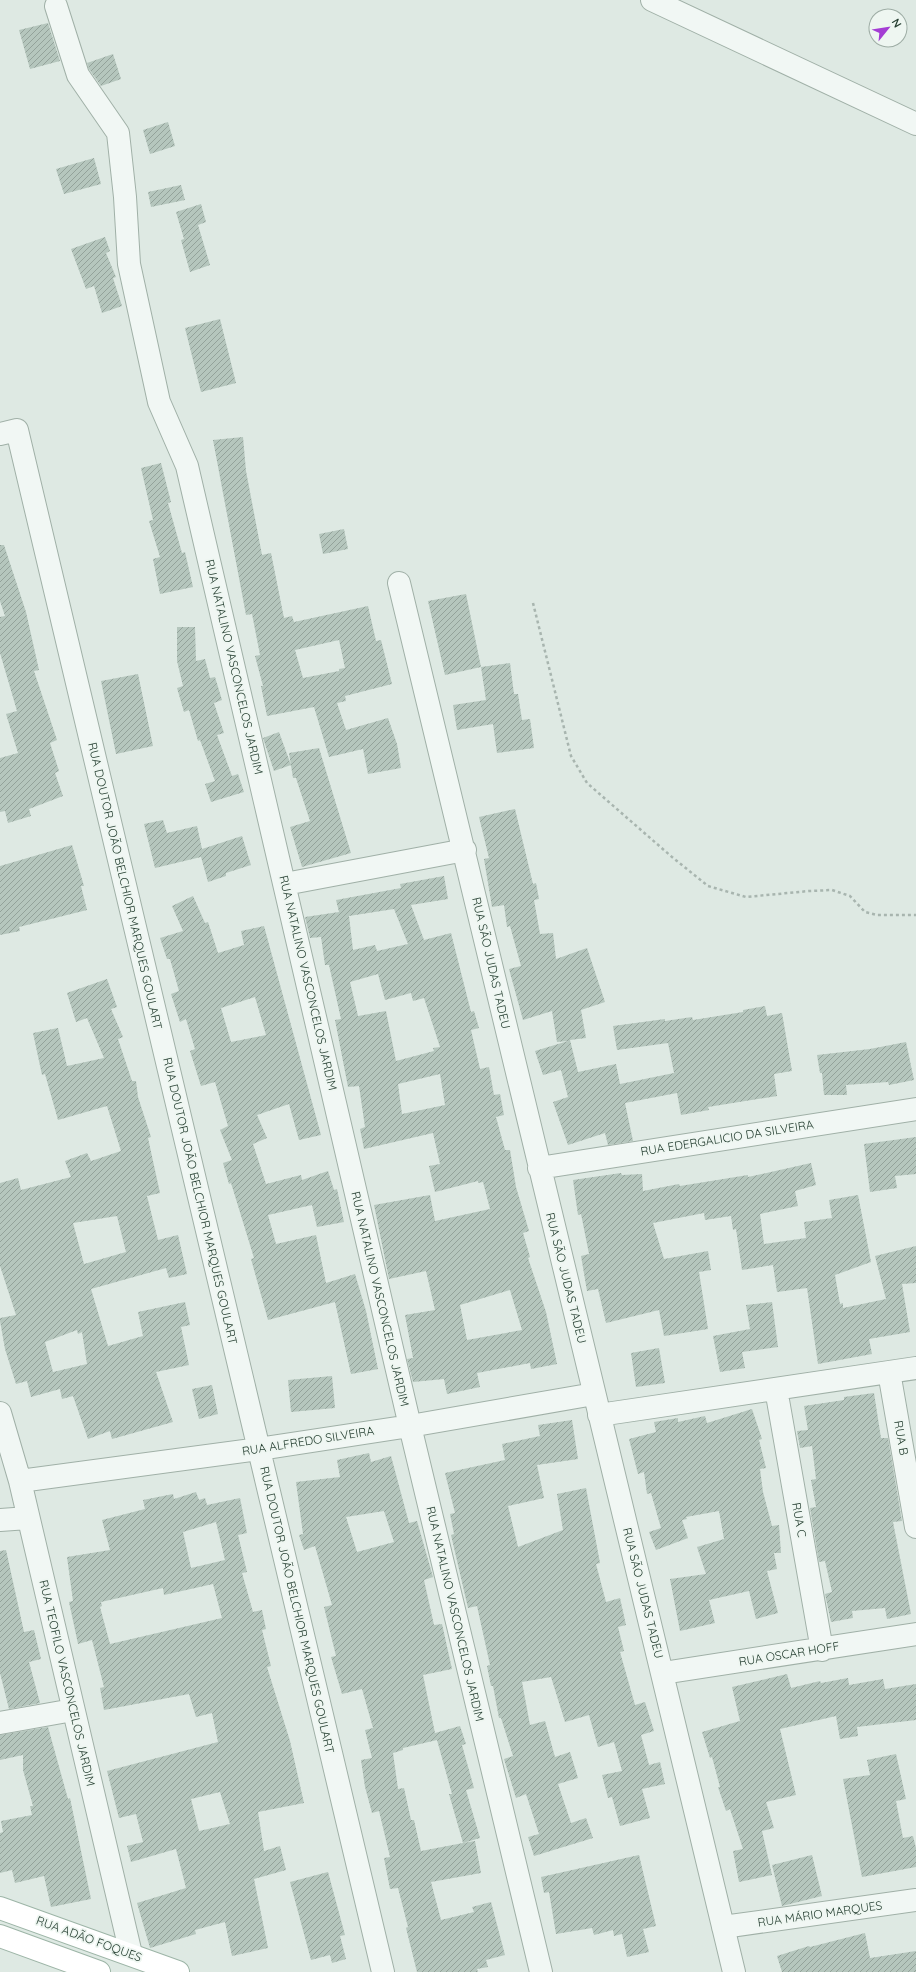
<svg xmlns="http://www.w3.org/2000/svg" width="916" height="1972" font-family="Quicksand,sans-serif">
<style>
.building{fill:url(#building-hatch);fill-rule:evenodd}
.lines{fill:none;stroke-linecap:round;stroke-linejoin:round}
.minor-casing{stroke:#a0b0a7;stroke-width:24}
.major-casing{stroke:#9db5a7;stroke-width:24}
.path{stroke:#a8b5af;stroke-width:2.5;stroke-dasharray:3 3;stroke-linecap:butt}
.minor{stroke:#f1f7f4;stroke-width:22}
.major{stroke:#fff;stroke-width:22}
.labels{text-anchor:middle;stroke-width:3.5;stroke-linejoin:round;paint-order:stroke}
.street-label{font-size:12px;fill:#274033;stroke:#eef6f1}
</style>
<defs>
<pattern id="building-hatch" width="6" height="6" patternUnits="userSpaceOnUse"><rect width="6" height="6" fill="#b5c6bd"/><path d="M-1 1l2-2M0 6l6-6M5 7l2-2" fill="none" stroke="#93a29a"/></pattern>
</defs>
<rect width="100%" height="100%" fill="#dee9e3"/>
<path class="building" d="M 48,23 L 60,61 L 30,69 L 19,30 Z
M 113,54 L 121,79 L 101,86 L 89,69 L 87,63 Z
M 168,122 L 175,146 L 150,154 L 143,130 Z
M 94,158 L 101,184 L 64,194 L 56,169 Z
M 181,185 L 185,200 L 151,207 L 148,192 Z
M 201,204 L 206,222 L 198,225 L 210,265 L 190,272 L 181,240 L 184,239 L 176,212 Z
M 105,237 L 110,251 L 106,253 L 116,277 L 113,278 L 122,306 L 102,313 L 94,286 L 86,289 L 71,249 Z
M 220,319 L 236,383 L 201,392 L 185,328 Z
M 243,437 L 246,471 L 262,555 L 271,553 L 284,618 L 292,616 L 294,622 L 368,606 L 376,641 L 381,640 L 392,684 L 345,696 L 346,701 L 337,703 L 346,730 L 388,718 L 397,744 L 401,768 L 368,774 L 363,749 L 329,757 L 314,707 L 267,716 L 261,686 L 263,686 L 255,656 L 260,655 L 252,614 L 246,615 L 213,440 ZM 339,640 L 345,668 L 339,669 L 339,671 L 303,678 L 295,650 Z
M 161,463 L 171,502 L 168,503 L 182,553 L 185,552 L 193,587 L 160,594 L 153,559 L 160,557 L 149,521 L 153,520 L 141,468 Z
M 344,529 L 348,549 L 323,554 L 319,534 Z
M 0,545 L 4,545 L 26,612 L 39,670 L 34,671 L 57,740 L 50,743 L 59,771 L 55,773 L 63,796 L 29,809 L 31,816 L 8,823 L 5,811 L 0,812 L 0,758 L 18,753 L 6,714 L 17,711 L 0,653 L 0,617 L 5,616 L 0,601 Z
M 466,594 L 481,667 L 445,675 L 428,601 Z
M 177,627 L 195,627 L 196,661 L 205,659 L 210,678 L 215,677 L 222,700 L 214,703 L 224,733 L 217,735 L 232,776 L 238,774 L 244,792 L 211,802 L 205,784 L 215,781 L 200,740 L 198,741 L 189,710 L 184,712 L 177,688 L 183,686 L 177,661 Z
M 510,663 L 514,694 L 518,694 L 522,720 L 530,719 L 534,748 L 497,753 L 493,724 L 457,730 L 453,705 L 486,700 L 481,667 Z
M 138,674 L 153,746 L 116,754 L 101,681 Z
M 279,732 L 291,765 L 274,771 L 263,738 Z
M 319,748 L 351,853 L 302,867 L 290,827 L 310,821 L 296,778 L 293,778 L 289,753 Z
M 515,809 L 533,884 L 536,883 L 539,899 L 534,900 L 540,934 L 553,933 L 556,959 L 587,948 L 605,1002 L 581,1010 L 586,1038 L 570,1040 L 578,1072 L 616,1064 L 620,1084 L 674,1073 L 668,1043 L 617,1050 L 613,1026 L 665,1019 L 665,1021 L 692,1017 L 693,1020 L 743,1012 L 743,1010 L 765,1006 L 767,1016 L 782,1013 L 792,1071 L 774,1074 L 777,1096 L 708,1107 L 709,1110 L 681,1115 L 677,1093 L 625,1103 L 633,1141 L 608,1145 L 605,1133 L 568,1145 L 553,1102 L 568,1097 L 561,1070 L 543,1075 L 535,1051 L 568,1041 L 557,1042 L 552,1011 L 523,1020 L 509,969 L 521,966 L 510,926 L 507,927 L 504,905 L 492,907 L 484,859 L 489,858 L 479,817 Z
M 163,820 L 167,833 L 197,826 L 202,849 L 242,836 L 251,865 L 226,873 L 226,876 L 208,882 L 201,857 L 155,868 L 144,824 Z
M 72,845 L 84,886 L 81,886 L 87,910 L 19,927 L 20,931 L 0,935 L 0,866 Z
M 444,876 L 448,899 L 411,905 L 424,940 L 451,933 L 471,1012 L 474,1011 L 479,1028 L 471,1030 L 480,1069 L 489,1067 L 494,1095 L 500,1094 L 504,1115 L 496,1117 L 505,1150 L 510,1150 L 516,1187 L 529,1231 L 523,1233 L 530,1257 L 528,1258 L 546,1312 L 557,1364 L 531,1369 L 530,1363 L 477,1373 L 480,1387 L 447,1394 L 444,1379 L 413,1382 L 407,1359 L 413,1358 L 405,1315 L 435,1310 L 426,1271 L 389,1279 L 374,1205 L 430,1195 L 435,1221 L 490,1209 L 483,1182 L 478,1183 L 478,1181 L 435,1192 L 429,1166 L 440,1164 L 433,1133 L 364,1149 L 360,1129 L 365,1127 L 359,1086 L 348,1087 L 335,1020 L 341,1019 L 329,965 L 325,965 L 321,937 L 310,938 L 305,917 L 339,912 L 336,900 L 401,888 L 400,884 ZM 394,909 L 408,944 L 377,951 L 375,945 L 353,950 L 349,916 ZM 378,974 L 385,1000 L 411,993 L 413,1001 L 424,998 L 440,1047 L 433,1048 L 434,1051 L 396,1061 L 386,1011 L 358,1016 L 350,982 ZM 440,1074 L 445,1105 L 402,1114 L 398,1084 ZM 510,1290 L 522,1330 L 467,1340 L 460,1305 Z
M 193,896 L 205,923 L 208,922 L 218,953 L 244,945 L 241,931 L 264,926 L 321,1135 L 299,1140 L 289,1104 L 257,1115 L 267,1138 L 253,1144 L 266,1184 L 301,1175 L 302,1180 L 328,1171 L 334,1190 L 337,1189 L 344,1222 L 317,1227 L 312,1205 L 268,1215 L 276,1244 L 316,1235 L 326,1283 L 355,1274 L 366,1311 L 378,1369 L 351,1374 L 335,1302 L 268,1320 L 251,1259 L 254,1258 L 231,1183 L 229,1184 L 223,1163 L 232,1160 L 220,1130 L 228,1126 L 215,1082 L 201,1086 L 190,1051 L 195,1049 L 186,1019 L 180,1022 L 171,994 L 179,991 L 170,959 L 167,959 L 160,938 L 183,931 L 172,906 ZM 255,997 L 266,1035 L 231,1042 L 221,1008 Z
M 107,979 L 117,1007 L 111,1009 L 123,1037 L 118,1039 L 132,1081 L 136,1081 L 138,1097 L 151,1137 L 148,1138 L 160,1193 L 147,1196 L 158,1240 L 178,1235 L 187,1274 L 169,1278 L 166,1268 L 91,1289 L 108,1346 L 143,1336 L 138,1312 L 185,1302 L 190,1325 L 181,1327 L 189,1365 L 156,1372 L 173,1422 L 112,1439 L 110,1431 L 88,1439 L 73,1396 L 62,1399 L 60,1389 L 31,1397 L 27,1381 L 16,1384 L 5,1349 L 0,1321 L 0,1318 L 16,1315 L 0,1266 L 0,1183 L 18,1178 L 21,1190 L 71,1177 L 65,1161 L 87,1153 L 91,1161 L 121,1151 L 107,1106 L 58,1120 L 45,1074 L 42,1075 L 33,1033 L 58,1028 L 67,1066 L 104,1058 L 87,1018 L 76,1022 L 67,993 ZM 117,1216 L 126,1252 L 84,1264 L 73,1223 ZM 77,1330 L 78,1334 L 82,1332 L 87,1364 L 53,1372 L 45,1342 Z
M 906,1042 L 914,1080 L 889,1085 L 888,1082 L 846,1085 L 847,1095 L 824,1095 L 822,1073 L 820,1073 L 817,1055 L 870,1049 Z
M 916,1137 L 916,1174 L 895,1176 L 897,1188 L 870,1192 L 864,1144 Z
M 811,1163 L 816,1185 L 795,1191 L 798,1206 L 760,1214 L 764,1244 L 806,1238 L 804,1222 L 832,1218 L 829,1200 L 858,1195 L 871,1262 L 835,1275 L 840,1304 L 843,1303 L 843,1308 L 886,1299 L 875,1256 L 916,1246 L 916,1283 L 902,1284 L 910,1332 L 869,1339 L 872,1354 L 818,1364 L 807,1288 L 777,1292 L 773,1265 L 742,1270 L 736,1229 L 733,1230 L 731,1216 L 705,1220 L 704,1213 L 653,1223 L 664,1259 L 708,1251 L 711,1270 L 699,1272 L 708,1329 L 664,1336 L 659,1310 L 606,1323 L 598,1289 L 587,1291 L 581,1256 L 589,1254 L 581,1214 L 578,1215 L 573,1180 L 621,1173 L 622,1175 L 642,1174 L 643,1191 L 679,1184 L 680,1186 L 748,1175 L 748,1177 Z
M 772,1302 L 778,1347 L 742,1352 L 745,1368 L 720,1372 L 713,1336 L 750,1329 L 746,1305 Z
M 659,1348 L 665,1383 L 636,1387 L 631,1353 Z
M 332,1376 L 335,1408 L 291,1412 L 288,1380 Z
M 212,1385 L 218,1414 L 199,1419 L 192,1389 Z
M 874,1393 L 881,1438 L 888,1438 L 902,1521 L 893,1522 L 911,1614 L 887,1619 L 885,1608 L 852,1611 L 853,1618 L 831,1622 L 825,1594 L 832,1592 L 825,1561 L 819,1562 L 810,1508 L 816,1507 L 811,1480 L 816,1479 L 812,1446 L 800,1448 L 797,1431 L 808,1430 L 804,1406 L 844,1400 L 844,1397 Z
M 752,1409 L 762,1439 L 759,1440 L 766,1468 L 760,1469 L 763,1492 L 772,1526 L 779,1525 L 781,1553 L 774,1553 L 777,1569 L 767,1571 L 778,1613 L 756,1619 L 749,1591 L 709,1600 L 715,1623 L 680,1631 L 670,1579 L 706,1574 L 697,1547 L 724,1539 L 719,1511 L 686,1517 L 687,1519 L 682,1520 L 688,1538 L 656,1550 L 649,1532 L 661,1528 L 651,1493 L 647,1494 L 644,1472 L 638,1474 L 629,1439 L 656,1432 L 654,1422 L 678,1418 L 678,1422 L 705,1416 L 707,1423 Z
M 572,1420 L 578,1459 L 537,1465 L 544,1498 L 508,1506 L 518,1547 L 563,1530 L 557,1494 L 586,1488 L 600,1563 L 596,1564 L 606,1602 L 620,1598 L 626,1625 L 618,1627 L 624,1651 L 620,1652 L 635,1705 L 645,1702 L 654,1731 L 641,1735 L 649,1765 L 660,1762 L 665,1784 L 642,1789 L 650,1818 L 620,1826 L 612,1797 L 608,1798 L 602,1775 L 622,1771 L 614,1742 L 598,1747 L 589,1715 L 565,1722 L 551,1677 L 522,1682 L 530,1725 L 545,1721 L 555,1757 L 570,1752 L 578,1778 L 558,1784 L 571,1823 L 586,1818 L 593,1838 L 534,1856 L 528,1837 L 539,1834 L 526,1794 L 516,1798 L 504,1759 L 513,1756 L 501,1718 L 499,1718 L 493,1686 L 491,1686 L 487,1666 L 490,1665 L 477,1606 L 468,1608 L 451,1535 L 454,1534 L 450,1514 L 455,1513 L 445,1473 L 505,1460 L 502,1444 L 540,1436 L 538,1425 Z
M 369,1453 L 371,1462 L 391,1456 L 409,1523 L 417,1521 L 433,1577 L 424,1580 L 434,1625 L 442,1624 L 452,1669 L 423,1675 L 435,1733 L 460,1726 L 466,1744 L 462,1745 L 474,1788 L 466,1790 L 480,1838 L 463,1843 L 475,1841 L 481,1873 L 431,1882 L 441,1920 L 474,1912 L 472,1907 L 491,1902 L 505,1955 L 486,1960 L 488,1967 L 477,1969 L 478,1972 L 417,1972 L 406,1928 L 408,1927 L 398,1888 L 390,1889 L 384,1858 L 390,1857 L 379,1811 L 372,1813 L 365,1787 L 361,1760 L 372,1758 L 365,1730 L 373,1728 L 362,1689 L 342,1694 L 331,1657 L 336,1656 L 324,1607 L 332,1605 L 315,1546 L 304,1550 L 299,1535 L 303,1534 L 296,1482 L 340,1477 L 337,1460 ZM 384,1511 L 394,1542 L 357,1552 L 346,1517 ZM 437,1740 L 452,1794 L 449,1794 L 463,1843 L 421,1851 L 414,1820 L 411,1820 L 404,1788 L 398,1789 L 393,1753 L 403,1750 L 403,1748 Z
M 196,1492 L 199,1500 L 205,1498 L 207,1505 L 240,1498 L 247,1533 L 238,1535 L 247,1572 L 242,1573 L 253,1612 L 262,1610 L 266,1629 L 262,1630 L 271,1666 L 267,1667 L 290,1741 L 304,1803 L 258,1812 L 264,1851 L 280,1846 L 286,1870 L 254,1879 L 268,1948 L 232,1956 L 225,1922 L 195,1930 L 196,1934 L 150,1948 L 137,1903 L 186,1888 L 176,1849 L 131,1862 L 127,1846 L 143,1842 L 136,1814 L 119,1818 L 107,1771 L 218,1742 L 212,1713 L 196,1717 L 189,1694 L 104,1710 L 100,1688 L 104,1687 L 92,1640 L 78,1644 L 69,1602 L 73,1601 L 67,1557 L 110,1550 L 102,1520 L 145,1509 L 143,1500 L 173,1494 L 174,1499 ZM 216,1522 L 225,1560 L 191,1568 L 183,1532 ZM 213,1584 L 222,1618 L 110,1644 L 100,1607 L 102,1606 L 101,1602 L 163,1588 L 164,1595 ZM 220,1792 L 230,1824 L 199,1831 L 191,1799 Z
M 6,1550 L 24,1632 L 34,1630 L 41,1659 L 29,1662 L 40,1703 L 9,1709 L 0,1673 L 0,1551 Z
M 787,1674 L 791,1688 L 820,1681 L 821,1683 L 848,1678 L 849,1685 L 883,1679 L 885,1689 L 916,1684 L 916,1720 L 857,1727 L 858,1736 L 840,1739 L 836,1716 L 780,1729 L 796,1795 L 766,1802 L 774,1828 L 762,1831 L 772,1875 L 739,1882 L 733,1851 L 743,1849 L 730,1809 L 726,1811 L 718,1787 L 720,1787 L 712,1757 L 710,1758 L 702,1732 L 740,1721 L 732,1687 Z
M 48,1727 L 68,1799 L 70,1798 L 91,1899 L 51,1907 L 44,1876 L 15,1883 L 12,1870 L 0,1873 L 0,1833 L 3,1832 L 1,1821 L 32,1815 L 30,1806 L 33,1806 L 23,1770 L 23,1755 L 0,1760 L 0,1735 Z
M 896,1754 L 906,1799 L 896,1801 L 903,1838 L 913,1836 L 916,1848 L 916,1867 L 862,1877 L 843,1779 L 870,1775 L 867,1760 Z
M 639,1855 L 656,1926 L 643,1929 L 649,1952 L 627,1957 L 622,1934 L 614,1936 L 613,1930 L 594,1935 L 592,1928 L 556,1934 L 549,1892 L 544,1893 L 541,1877 Z
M 812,1855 L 822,1896 L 782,1906 L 772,1865 Z
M 328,1872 L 345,1935 L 340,1936 L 346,1959 L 332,1963 L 330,1955 L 311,1960 L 290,1882 Z
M 865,1933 L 870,1958 L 916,1951 L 916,1972 L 782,1972 L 777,1956 L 809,1946 L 810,1947 Z"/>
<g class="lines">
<defs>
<path id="minor" d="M 652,0 L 916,124
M 56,6 L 78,75 L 118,133 L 125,197 L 129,264 L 159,402 L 187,466 L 410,1426 L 541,1972
M 0,434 L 17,430 L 383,1972
M 399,583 L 734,1972
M 285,884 L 465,850
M 539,1168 L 916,1109
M 889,1372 L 916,1527
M 776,1389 L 822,1650
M 0,1413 L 20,1481 L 131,1954
M 599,1415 L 916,1368
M 20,1481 L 259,1449 L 410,1426 L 594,1394
M 0,1520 L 28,1518
M 663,1673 L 916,1634
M 0,1723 L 73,1710
M 723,1927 L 916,1900"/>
<path id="major" d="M 0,1908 L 178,1972
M 0,1936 L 99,1972"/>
</defs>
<use href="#minor" class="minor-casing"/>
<use href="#major" class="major-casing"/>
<path class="path" d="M 533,603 L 571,756 L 587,783 L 672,857 L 708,886 L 746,897 L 809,891 L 832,890 L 850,896 L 865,912 L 877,915 L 916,915"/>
<use href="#minor" class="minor"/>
<use href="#major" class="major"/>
</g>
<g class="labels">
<g class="street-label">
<text transform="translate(234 667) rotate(77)" y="4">RUA NATALINO VASCONCELOS JARDIM</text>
<text transform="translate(125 886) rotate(77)" y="4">RUA DOUTOR JOÃO BELCHIOR MARQUES GOULART</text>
<text transform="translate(491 963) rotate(77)" y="4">RUA SÃO JUDAS TADEU</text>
<text transform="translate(308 983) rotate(77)" y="4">RUA NATALINO VASCONCELOS JARDIM</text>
<text transform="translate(727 1138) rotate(-9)" y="4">RUA EDERGALICIO DA SILVEIRA</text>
<text transform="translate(200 1201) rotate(77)" y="4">RUA DOUTOR JOÃO BELCHIOR MARQUES GOULART</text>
<text transform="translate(566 1278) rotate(76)" y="4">RUA SÃO JUDAS TADEU</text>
<text transform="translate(380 1299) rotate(77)" y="4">RUA NATALINO VASCONCELOS JARDIM</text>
<text transform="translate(901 1438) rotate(80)" y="4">RUA B</text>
<text transform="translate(308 1441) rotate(-9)" y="4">RUA ALFREDO SILVEIRA</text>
<text transform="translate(799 1520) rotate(80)" y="4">RUA C</text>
<text transform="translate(643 1593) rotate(76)" y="4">RUA SÃO JUDAS TADEU</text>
<text transform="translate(297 1610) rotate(77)" y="4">RUA DOUTOR JOÃO BELCHIOR MARQUES GOULART</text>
<text transform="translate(455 1614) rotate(77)" y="4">RUA NATALINO VASCONCELOS JARDIM</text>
<text transform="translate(789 1654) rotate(-9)" y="4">RUA OSCAR HOFF</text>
<text transform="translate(67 1683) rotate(77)" y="4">RUA TEOFILO VASCONCELOS JARDIM</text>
<text transform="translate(820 1914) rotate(-8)" y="4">RUA MÁRIO MARQUES</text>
<text transform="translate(89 1939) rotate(20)" y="4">RUA ADÃO FOQUES</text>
</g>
</g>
<g transform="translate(888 28) rotate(60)"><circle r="19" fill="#eef6f1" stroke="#9eada5"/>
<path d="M0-3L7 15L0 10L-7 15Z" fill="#a43dd4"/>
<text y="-6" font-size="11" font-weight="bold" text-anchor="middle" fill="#274033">N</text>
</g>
</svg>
